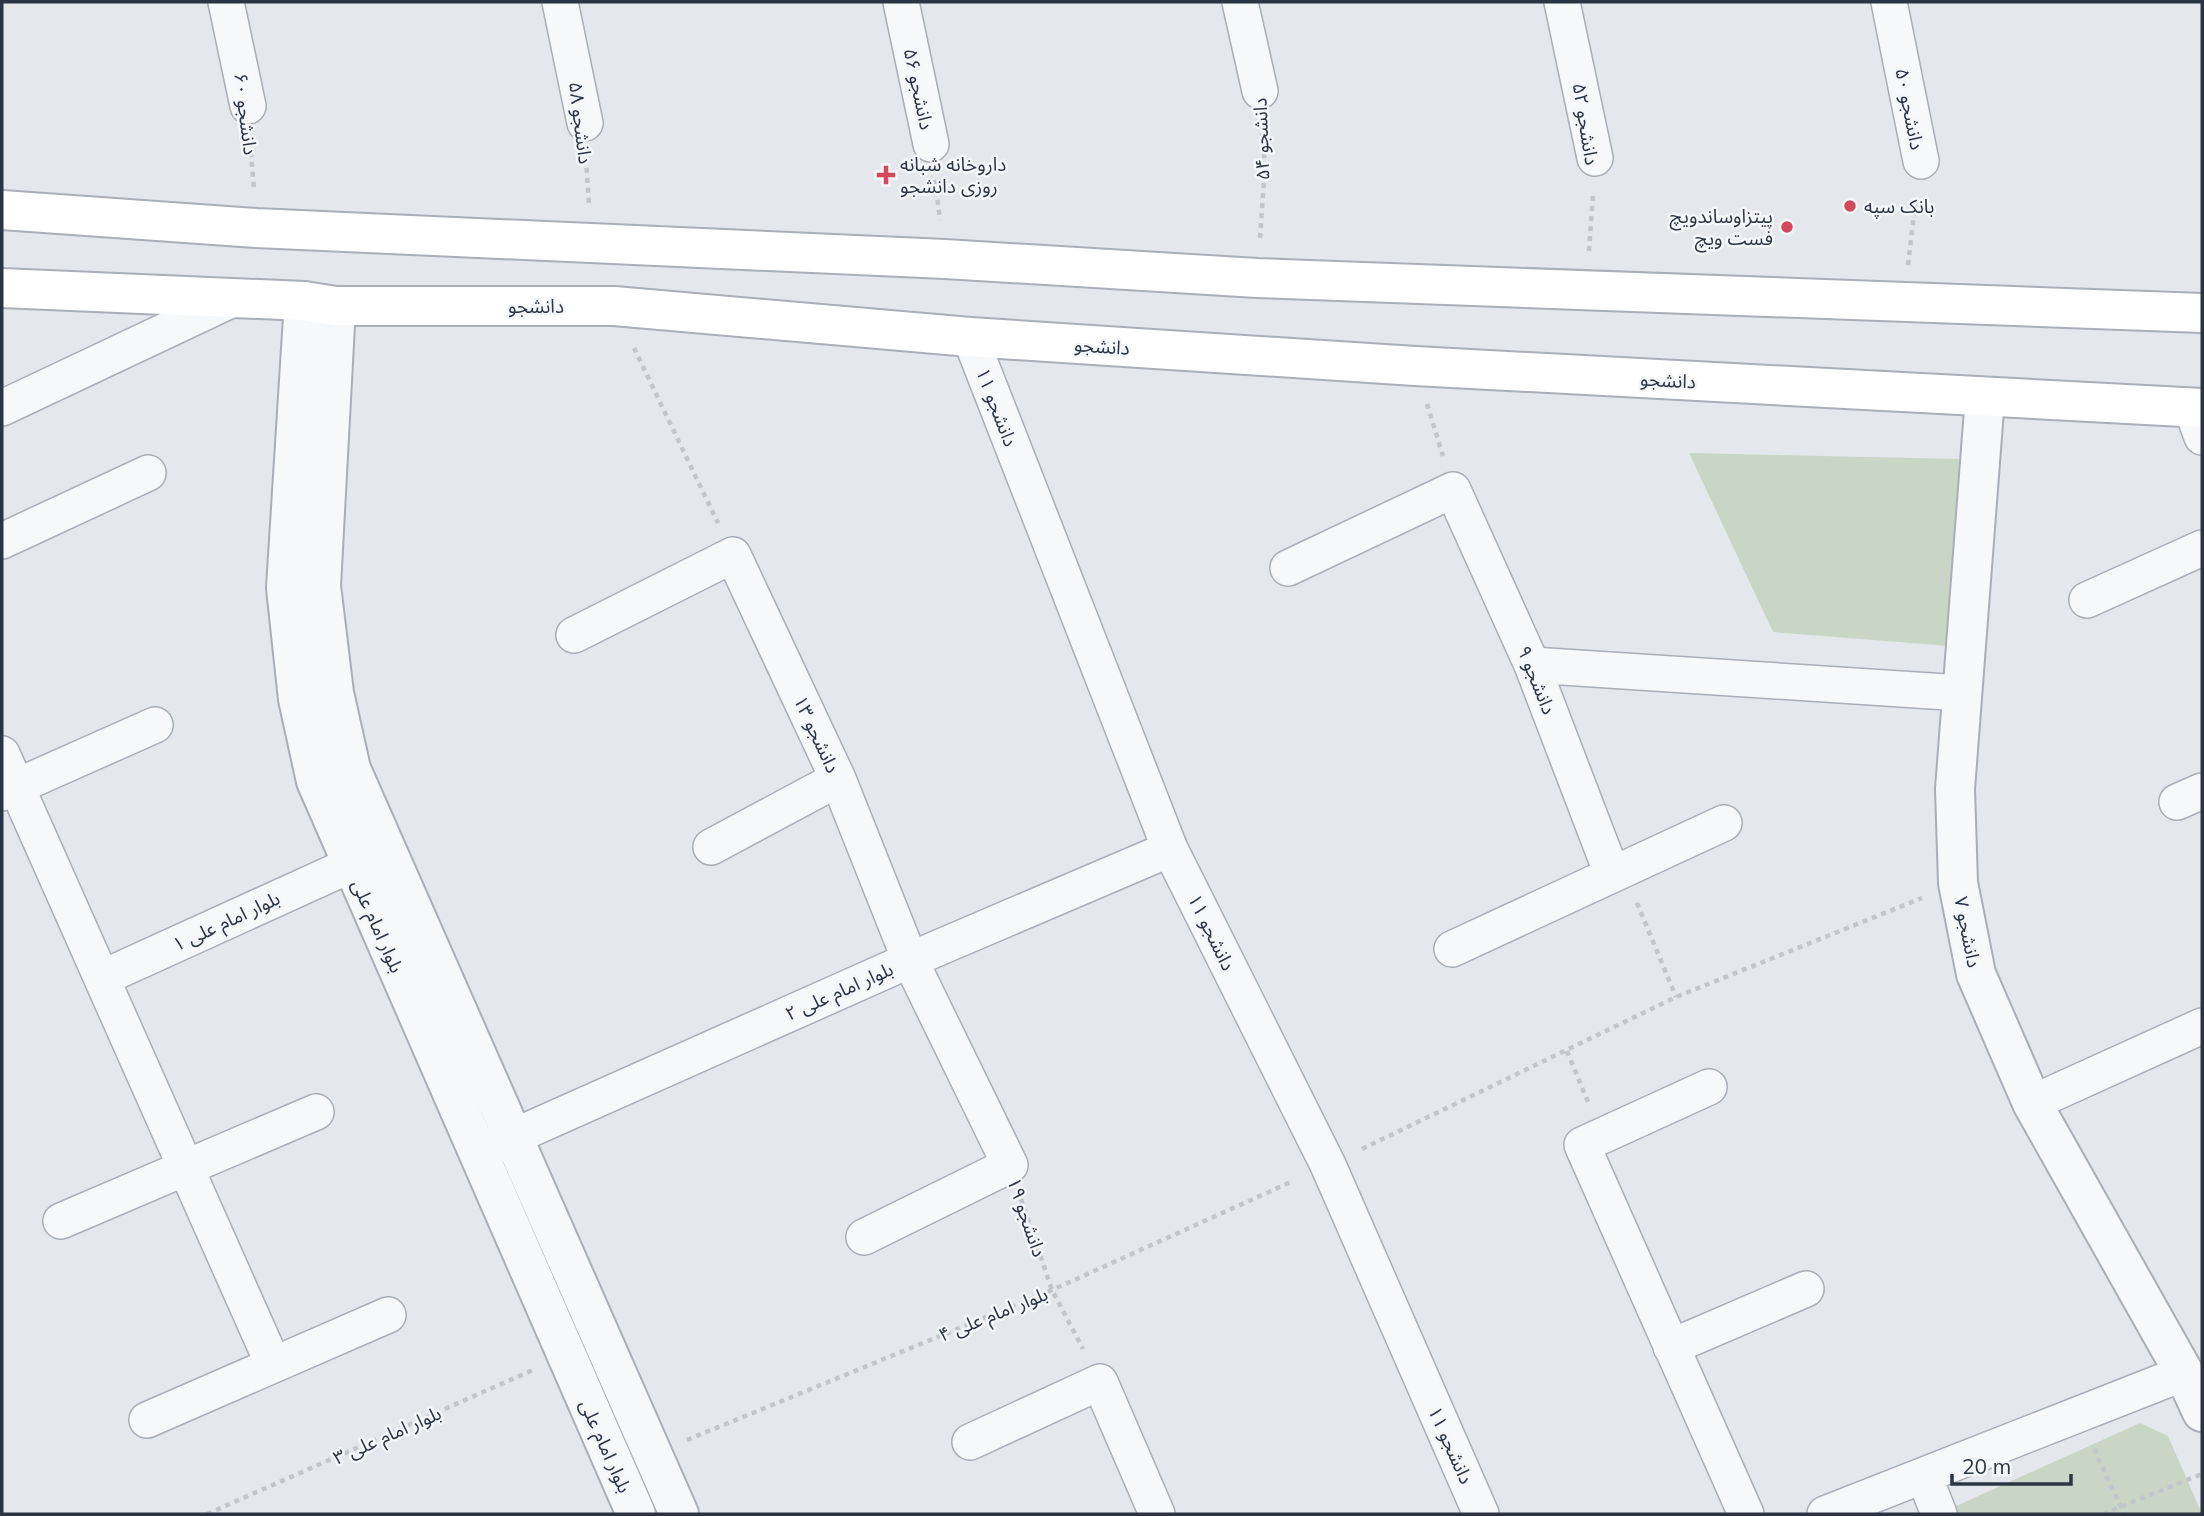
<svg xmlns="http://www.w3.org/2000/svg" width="2204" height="1516" font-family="Mulish,'Noto Sans Arabic',sans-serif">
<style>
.green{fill:#c9d6c5}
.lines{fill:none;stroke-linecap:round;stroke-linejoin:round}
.minor-casing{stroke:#a9aeb7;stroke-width:38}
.tertiary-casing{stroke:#a9aeb7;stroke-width:42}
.secondary-casing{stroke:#a9aeb7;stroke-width:42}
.path{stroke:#c2c5cb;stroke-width:4.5;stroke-dasharray:5 5;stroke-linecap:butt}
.minor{stroke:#f7f8fa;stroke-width:35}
.tertiary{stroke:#f7f8fa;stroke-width:38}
.secondary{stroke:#fff;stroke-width:38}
.poi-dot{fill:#d1495b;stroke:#f4f6f9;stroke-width:2.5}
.labels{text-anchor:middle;stroke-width:5;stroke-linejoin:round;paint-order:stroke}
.street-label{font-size:19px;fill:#2b3445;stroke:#f4f6f9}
.poi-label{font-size:19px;fill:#2b3445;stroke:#f4f6f9;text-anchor:start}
</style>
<rect width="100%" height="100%" fill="#e4e7ec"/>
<path class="green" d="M 1689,453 L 1959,459 L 1949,646 L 1773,632 Z
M 2140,1423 L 2168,1436 L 2202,1514 L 1957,1514 L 1954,1507 Z"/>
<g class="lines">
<defs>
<path id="minor" d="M 226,2 L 248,106
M 560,2 L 585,123
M 901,2 L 931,144
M 1240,2 L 1260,91
M 1562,2 L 1595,158
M 1889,2 L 1921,161
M 970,337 L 1170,849 L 1328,1165 L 1481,1514
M 2191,407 L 2202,437
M 2,408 L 235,298
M 2,541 L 148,473
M 1288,568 L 1453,490 L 1532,665 L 1612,874
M 2087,600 L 2202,548
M 574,635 L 733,555 L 838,779 L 910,960 L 1010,1165 L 864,1237
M 1532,665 L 1962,693
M 2,754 L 273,1364
M 2,793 L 155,725
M 2177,802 L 2202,791
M 711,847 L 838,779
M 1452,949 L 1724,823
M 102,978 L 379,852
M 1709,1087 L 1582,1145 L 1746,1514
M 2032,1103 L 2202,1026
M 488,1148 L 910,960 L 1170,849
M 61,1221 L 316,1112
M 1671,1347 L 1806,1289
M 147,1420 L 388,1315
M 970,1442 L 1100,1382 L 1157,1514
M 1924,1476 L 1939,1514
M 1825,1514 L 2184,1373"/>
<path id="tertiary" d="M 304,301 L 286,588 L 298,699 L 316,781 L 636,1514
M 336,306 L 321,586 L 334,693 L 351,769 L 679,1514
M 1985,397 L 1955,789 L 1958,883 L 1976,974 L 2032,1103 L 2184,1373 L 2202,1412"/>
<path id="secondary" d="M 2,210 L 256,228 L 945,259 L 1257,278 L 2202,313
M 2,288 L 304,301 L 336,306 L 614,306 L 970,337 L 1415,366 L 2202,408"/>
</defs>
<use href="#minor" class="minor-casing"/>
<use href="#tertiary" class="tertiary-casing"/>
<use href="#secondary" class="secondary-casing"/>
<path class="path" d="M 250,142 L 254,189
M 586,158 L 589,205
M 935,180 L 940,220
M 1260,238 L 1265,166 L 1262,129
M 1589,251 L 1593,194
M 1908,265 L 1916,197
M 634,348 L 718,523
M 1427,404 L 1443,456
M 1637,903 L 1676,997
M 1567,1051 L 1588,1102
M 1362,1149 L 1676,997 L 1922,898
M 1021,1199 L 1052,1290 L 1083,1349
M 687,1440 L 1052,1290 L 1293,1181
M 2094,1449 L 2124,1514
M 207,1514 L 533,1370
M 2103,1514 L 2202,1474"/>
<use href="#minor" class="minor"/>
<use href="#tertiary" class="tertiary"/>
<use href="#secondary" class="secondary"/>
</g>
<g class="poi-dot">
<path d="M882.5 164.5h7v7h7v7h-7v7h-7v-7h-7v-7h7z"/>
<circle cx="1850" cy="206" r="7"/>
<circle cx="1787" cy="227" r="7"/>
</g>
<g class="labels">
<g class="street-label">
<text transform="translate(919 89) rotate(78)" y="7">دانشجو ۵۶</text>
<text transform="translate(1910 109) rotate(79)" y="7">دانشجو ۵۰</text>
<text transform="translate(246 114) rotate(83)" y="7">دانشجو ۶۰</text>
<text transform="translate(581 123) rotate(83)" y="7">دانشجو ۵۸</text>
<text transform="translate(1586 124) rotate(81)" y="7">دانشجو ۵۲</text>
<text transform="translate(1261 139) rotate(-92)" y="7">دانشجو ۵۴</text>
<text x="536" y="313">دانشجو</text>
<text transform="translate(1102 346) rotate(4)" y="7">دانشجو</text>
<text transform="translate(1668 380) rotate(3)" y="7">دانشجو</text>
<text transform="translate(997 407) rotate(69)" y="7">دانشجو ۱۱</text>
<text transform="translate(1537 680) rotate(68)" y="7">دانشجو ۹</text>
<text transform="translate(817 734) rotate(65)" y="7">دانشجو ۱۳</text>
<text transform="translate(226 921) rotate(-25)" y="7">بلوار امام علی ۱</text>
<text transform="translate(378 926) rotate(66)" y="7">بلوار امام علی</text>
<text transform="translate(1212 932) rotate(64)" y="7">دانشجو ۱۱</text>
<text transform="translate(1968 932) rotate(79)" y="7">دانشجو ۷</text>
<text transform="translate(839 991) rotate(-24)" y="7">بلوار امام علی ۲</text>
<text transform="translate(1027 1217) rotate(71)" y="7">دانشجو ۱۹</text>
<text transform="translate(993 1314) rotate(-22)" y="7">بلوار امام علی ۴</text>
<text transform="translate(387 1435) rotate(-24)" y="7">بلوار امام علی ۳</text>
<text transform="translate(1451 1445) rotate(66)" y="7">دانشجو ۱۱</text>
<text transform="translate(606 1446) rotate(66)" y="7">بلوار امام علی</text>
</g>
<g class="poi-label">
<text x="900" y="171">داروخانه شبانه<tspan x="900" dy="22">روزی دانشجو</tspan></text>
<text x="1864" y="213">بانک سپه</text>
<text x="1773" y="223" text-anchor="end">پیتزاوساندویچ<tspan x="1773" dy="22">فست ویچ</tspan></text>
</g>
</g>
<rect width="2204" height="1516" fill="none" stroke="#2b3445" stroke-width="7"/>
<path d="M1952 1474v10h119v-10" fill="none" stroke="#2b3445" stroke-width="3.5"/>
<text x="1962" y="1474" font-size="21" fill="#2b3445" stroke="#f4f6f9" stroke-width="5" paint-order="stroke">20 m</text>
</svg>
